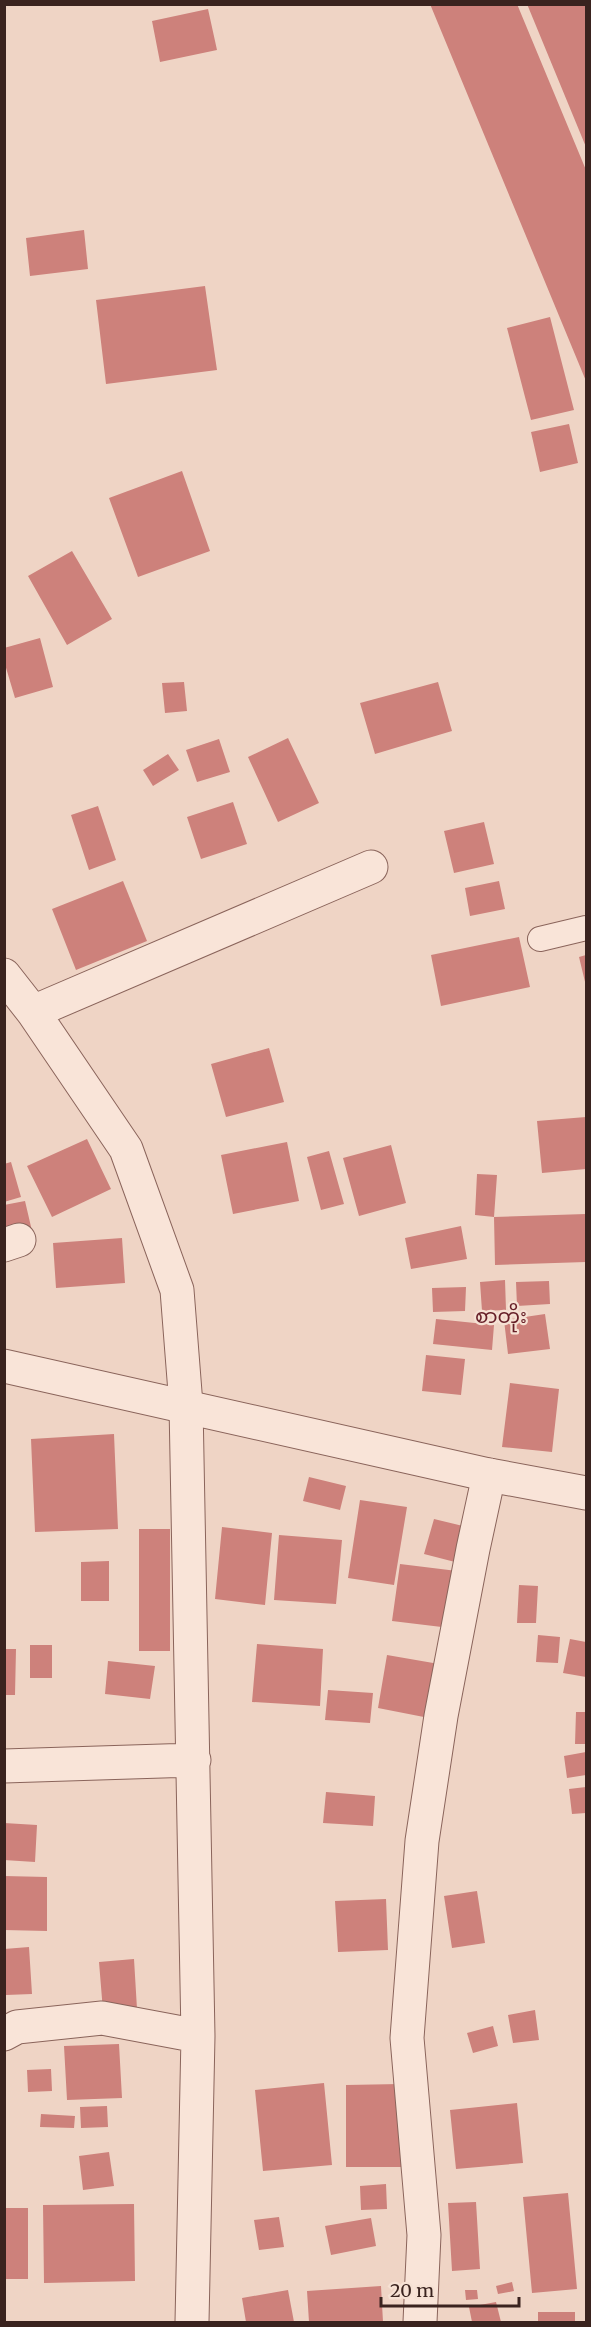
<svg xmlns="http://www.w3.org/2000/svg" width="591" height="2327" font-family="Merriweather,'Noto Sans Myanmar',serif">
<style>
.building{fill:#cd817b}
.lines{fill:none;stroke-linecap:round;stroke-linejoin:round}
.service-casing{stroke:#8a645b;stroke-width:26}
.minor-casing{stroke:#8a645b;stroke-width:35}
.tertiary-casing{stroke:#8a645b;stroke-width:35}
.service{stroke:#f9e4d8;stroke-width:24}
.minor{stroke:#f9e4d8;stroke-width:33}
.tertiary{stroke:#f9e4d8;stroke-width:33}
.labels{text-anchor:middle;stroke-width:4.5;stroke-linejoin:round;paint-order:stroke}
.quarter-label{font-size:20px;fill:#661e27;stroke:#f6e1d4}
</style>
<rect width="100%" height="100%" fill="#efd4c5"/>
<path class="building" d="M 430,4 L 517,4 L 586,170 L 586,381 Z
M 527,4 L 586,4 L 586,147 Z
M 208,9 L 217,50 L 160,62 L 152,21 Z
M 84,230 L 88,269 L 30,276 L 26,238 Z
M 205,286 L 217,370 L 106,384 L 96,300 Z
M 550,317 L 574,410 L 531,420 L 507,328 Z
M 569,424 L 578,463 L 540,472 L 531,432 Z
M 182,471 L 210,551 L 138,577 L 109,498 Z
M 72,551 L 112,619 L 67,645 L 28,576 Z
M 40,638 L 53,687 L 15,698 L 4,661 L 4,648 Z
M 184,682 L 187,711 L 165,713 L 162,683 Z
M 438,682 L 452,731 L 375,754 L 360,703 Z
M 288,738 L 319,803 L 278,822 L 248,757 Z
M 219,739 L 230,772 L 197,782 L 186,750 Z
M 168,754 L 179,770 L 153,786 L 143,770 Z
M 233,802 L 247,844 L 201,859 L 187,817 Z
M 98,806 L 116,860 L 89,870 L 71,815 Z
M 484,822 L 494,864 L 454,873 L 444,831 Z
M 123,881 L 147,941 L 76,970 L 52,909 Z
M 499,881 L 505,909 L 470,916 L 465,888 Z
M 519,937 L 530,987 L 441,1006 L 431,955 Z
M 586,955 L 586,986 L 579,957 Z
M 269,1048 L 284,1102 L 226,1117 L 211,1064 Z
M 586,1117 L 586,1169 L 542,1173 L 537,1121 Z
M 87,1139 L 111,1189 L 52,1217 L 27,1166 Z
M 287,1142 L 299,1201 L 233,1214 L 221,1155 Z
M 391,1145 L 406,1203 L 359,1216 L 343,1158 Z
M 329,1151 L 344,1204 L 321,1210 L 307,1157 Z
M 11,1162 L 21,1197 L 4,1202 L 4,1164 Z
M 477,1174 L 497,1175 L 494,1217 L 475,1215 Z
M 25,1201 L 32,1231 L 4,1237 L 4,1205 Z
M 586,1214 L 586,1262 L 495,1265 L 494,1217 Z
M 461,1226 L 467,1259 L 411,1269 L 405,1238 Z
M 122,1238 L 125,1283 L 56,1288 L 53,1243 Z
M 505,1280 L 506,1310 L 482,1311 L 480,1282 Z
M 549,1281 L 550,1304 L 517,1306 L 516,1282 Z
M 466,1287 L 465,1311 L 433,1312 L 432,1288 Z
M 545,1314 L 550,1349 L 508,1354 L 504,1320 Z
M 436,1319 L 494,1325 L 492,1350 L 433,1344 Z
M 426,1355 L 465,1359 L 461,1395 L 422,1391 Z
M 510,1383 L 559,1389 L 552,1452 L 502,1447 Z
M 114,1434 L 118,1529 L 35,1532 L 31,1439 Z
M 309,1477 L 346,1486 L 340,1510 L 303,1501 Z
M 360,1500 L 407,1507 L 394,1585 L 348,1578 Z
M 434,1519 L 463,1526 L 455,1562 L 424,1554 Z
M 222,1527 L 272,1533 L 265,1605 L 215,1599 Z
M 139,1529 L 170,1529 L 170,1651 L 139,1651 Z
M 279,1535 L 342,1540 L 336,1604 L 274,1600 Z
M 109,1561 L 109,1601 L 81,1601 L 81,1562 Z
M 400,1564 L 457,1571 L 450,1628 L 392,1621 Z
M 519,1585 L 538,1586 L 536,1623 L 517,1623 Z
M 538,1635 L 560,1637 L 558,1663 L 536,1662 Z
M 570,1639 L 586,1642 L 586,1677 L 563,1673 Z
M 257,1644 L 323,1649 L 320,1706 L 252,1702 Z
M 30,1645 L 52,1645 L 52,1678 L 30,1678 Z
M 4,1649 L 16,1649 L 15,1695 L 4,1695 Z
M 387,1655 L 439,1664 L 429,1718 L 378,1708 Z
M 108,1661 L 155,1666 L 150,1699 L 105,1694 Z
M 328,1690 L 373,1693 L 370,1723 L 325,1720 Z
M 576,1712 L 586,1712 L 586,1744 L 575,1744 Z
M 586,1752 L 586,1775 L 567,1778 L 564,1756 Z
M 586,1787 L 586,1813 L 572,1814 L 569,1789 Z
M 326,1792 L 375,1796 L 373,1826 L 323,1823 Z
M 4,1823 L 37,1825 L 35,1862 L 4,1860 Z
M 4,1876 L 47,1877 L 47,1931 L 4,1930 Z
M 477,1891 L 485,1943 L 452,1948 L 444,1896 Z
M 386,1899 L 388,1950 L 338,1952 L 335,1901 Z
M 29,1947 L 32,1994 L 6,1995 L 4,1949 Z
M 134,1959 L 137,2009 L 103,2011 L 99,1962 Z
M 535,2010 L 539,2040 L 513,2043 L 508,2015 Z
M 493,2026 L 498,2046 L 473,2053 L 467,2033 Z
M 119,2044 L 122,2098 L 67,2100 L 64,2046 Z
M 51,2069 L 52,2091 L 28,2092 L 27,2070 Z
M 324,2083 L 332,2165 L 263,2171 L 255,2090 Z
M 400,2084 L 401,2167 L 346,2167 L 346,2085 Z
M 517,2103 L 523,2163 L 456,2169 L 450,2110 Z
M 107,2106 L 108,2127 L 81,2128 L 80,2107 Z
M 41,2114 L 75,2116 L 74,2128 L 40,2127 Z
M 109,2152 L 114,2186 L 83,2190 L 79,2156 Z
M 386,2184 L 387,2209 L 361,2210 L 360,2186 Z
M 568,2193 L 577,2289 L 532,2293 L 523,2197 Z
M 476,2202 L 480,2269 L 452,2271 L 448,2203 Z
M 134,2204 L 135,2281 L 44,2283 L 43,2205 Z
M 4,2208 L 28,2208 L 28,2279 L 4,2279 Z
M 279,2217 L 284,2247 L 259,2250 L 254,2220 Z
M 371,2218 L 376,2246 L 331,2255 L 325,2226 Z
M 512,2282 L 514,2291 L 498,2294 L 496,2286 Z
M 381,2286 L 383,2322 L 309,2322 L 307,2291 Z
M 288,2290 L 294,2322 L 246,2322 L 242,2298 Z
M 465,2290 L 477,2290 L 478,2299 L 466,2300 Z
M 496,2302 L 501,2322 L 472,2322 L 469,2307 Z
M 538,2312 L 575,2312 L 575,2322 L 538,2322 Z"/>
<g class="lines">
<defs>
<path id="service" d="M 540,939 L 586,928"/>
<path id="minor" d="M 4,975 L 33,1012 L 126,1149 L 177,1290 L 186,1405 L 198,2036 L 192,2322
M 33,1012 L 371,867
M 4,1245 L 19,1240
M 4,1766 L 194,1760
M 4,2034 L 17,2027 L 102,2018 L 198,2036
M 420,2322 L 424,2235 L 407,2038 L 422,1841 L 441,1716 L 473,1549 L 489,1475"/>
<path id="tertiary" d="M 4,1366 L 489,1475 L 586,1493"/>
</defs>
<use href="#service" class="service-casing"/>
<use href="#minor" class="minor-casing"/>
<use href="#tertiary" class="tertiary-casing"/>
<use href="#service" class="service"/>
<use href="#minor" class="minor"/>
<use href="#tertiary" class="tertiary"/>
</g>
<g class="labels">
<g class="quarter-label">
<text x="501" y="1323">စာတိုး</text>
</g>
</g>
<rect width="591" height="2327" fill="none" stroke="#3a231f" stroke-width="12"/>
<path d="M381 2297v9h138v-9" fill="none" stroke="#3a231f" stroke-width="3"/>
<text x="390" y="2297" font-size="18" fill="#3a231f" stroke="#f6e1d4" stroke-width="4.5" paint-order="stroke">20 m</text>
</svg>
